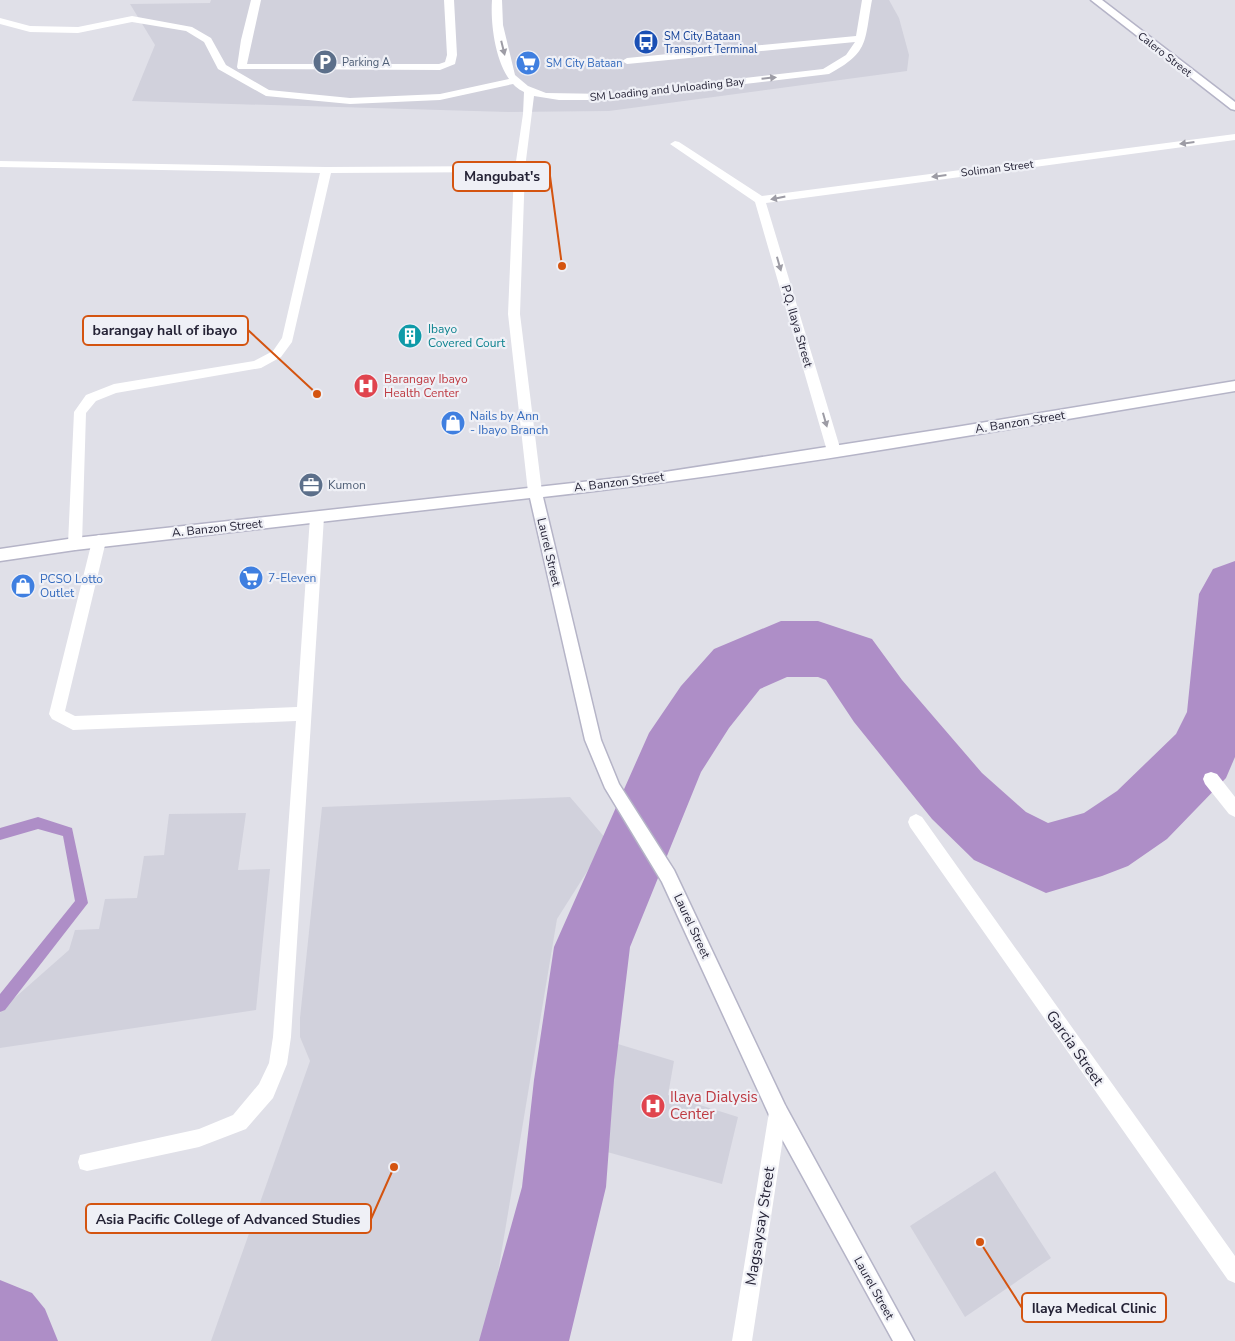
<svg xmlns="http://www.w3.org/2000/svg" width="1235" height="1341" font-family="'Nunito Sans',sans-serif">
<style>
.built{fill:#d1d1dc}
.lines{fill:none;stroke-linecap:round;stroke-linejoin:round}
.stream{fill:#ae8ec7;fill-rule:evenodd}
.river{fill:#ae8ec7;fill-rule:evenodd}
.secondary-casing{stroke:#b5b4c7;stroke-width:3}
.lane{fill:#fff;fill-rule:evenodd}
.street{fill:#fff;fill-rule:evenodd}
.secondary{fill:#fff;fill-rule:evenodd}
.oneway{fill:#9d9ca5}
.labels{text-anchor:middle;stroke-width:4.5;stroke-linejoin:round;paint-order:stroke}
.far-transit-label{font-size:11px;fill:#164399;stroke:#eff0f6;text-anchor:start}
.far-street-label{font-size:11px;fill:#252336;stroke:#eff0f6}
.far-service-label{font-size:11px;fill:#4e5e75;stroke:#eff0f6;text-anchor:start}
.far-shop-label{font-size:11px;fill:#366cbe;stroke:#eff0f6;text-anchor:start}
.street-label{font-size:12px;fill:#252336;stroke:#eff0f6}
.culture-label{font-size:12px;fill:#0d838f;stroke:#eff0f6;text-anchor:start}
.health-label{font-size:12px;fill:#be3a42;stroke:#eff0f6;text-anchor:start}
.shop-label{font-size:12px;fill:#366cbe;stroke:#eff0f6;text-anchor:start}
.service-label{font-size:12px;fill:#4e5e75;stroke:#eff0f6;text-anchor:start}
.near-street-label{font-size:15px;fill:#252336;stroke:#eff0f6}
.near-health-label{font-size:15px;fill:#be3a42;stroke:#eff0f6;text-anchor:start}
.leader{fill:none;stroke:#d45410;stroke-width:2}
.callout-dot{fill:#d45410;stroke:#eff0f6;stroke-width:2}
.callout{fill:#eff0f6;stroke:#d45410;stroke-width:2}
.callout-label{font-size:14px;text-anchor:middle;font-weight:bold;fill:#252336}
</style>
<rect width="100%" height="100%" fill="#e0e0e8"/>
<path class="built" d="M 211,0 L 889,0 L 899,18 L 909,55 L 907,71 L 609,111 L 508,112 L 132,101 L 155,45 L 130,4 L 210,3 Z
M 570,797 L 607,840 L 557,919 L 498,1273 L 481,1341 L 211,1341 L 310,1061 L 300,1037 L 300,1018 L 322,807 Z
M 246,813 L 238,870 L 270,869 L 256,1010 L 0,1048 L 0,1013 L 2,1009 L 69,950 L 75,930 L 99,929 L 105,899 L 137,898 L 144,856 L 164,855 L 169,814 Z
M 608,1041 L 674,1061 L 668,1095 L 738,1117 L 722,1184 L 600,1150 Z
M 995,1171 L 1051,1258 L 965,1317 L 910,1226 Z"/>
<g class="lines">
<path class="stream" d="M 38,817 L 72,828 L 88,903 L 5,1010 L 0,1012 L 0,994 L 75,901 L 63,836 L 38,829 L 0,840 L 0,828 Z"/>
<path class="river" d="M 1235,561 L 1235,757 L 1226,778 L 1167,839 L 1128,866 L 1102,876 L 1046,893 L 974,860 L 932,819 L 854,722 L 826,680 L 818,677 L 787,677 L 760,689 L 729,728 L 701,772 L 630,947 L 614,1080 L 606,1187 L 569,1341 L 479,1341 L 522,1187 L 534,1080 L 554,947 L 649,733 L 681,686 L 714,649 L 781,621 L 818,621 L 872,639 L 902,680 L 982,773 L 1026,812 L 1048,823 L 1084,813 L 1117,791 L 1176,734 L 1187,712 L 1199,594 L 1213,569 Z
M 0,1280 L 32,1293 L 45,1309 L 58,1341 L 0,1341 Z"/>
<defs>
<path id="secondary" d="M 1091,0 L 1102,0 L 1235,102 L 1235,110 L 1231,109 Z
M 1235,381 L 1235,391 C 1005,429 775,471 543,497 L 601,740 L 619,784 L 674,870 L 785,1105 L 914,1341 L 893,1341 L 771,1119 L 662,882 L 605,788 L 585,740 L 530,498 L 75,550 L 0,561 L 0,549 L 75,538 L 645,475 L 956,427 Z"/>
</defs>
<use href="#secondary" class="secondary-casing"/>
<path class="lane" d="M 251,0 L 261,0 L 247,64 L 439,64 L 445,62 L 447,55 L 444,0 L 454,0 L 457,55 L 455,64 L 440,70 L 238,69 L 237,67 L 241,40 Z
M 492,0 L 502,0 L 503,25 L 515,75 L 528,86 L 546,93 L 608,94 L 823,69 L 846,55 L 855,42 L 627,64 L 622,61 L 627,58 L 856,36 L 862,0 L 872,0 C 864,42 870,52 829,74 L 608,100 L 559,100 L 534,96 L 525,168 L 520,171 L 515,168 L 523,114 L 524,92 C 497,80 490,27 492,0 Z
M 317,512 L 322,513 L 324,517 L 291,1037 L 287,1064 L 273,1098 L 246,1129 L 199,1147 L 87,1171 L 80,1169 L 78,1162 L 80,1155 L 199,1129 L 233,1115 L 259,1084 L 269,1063 L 273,1037 L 296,721 L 73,730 L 52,719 L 49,714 L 92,541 L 94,537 L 99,535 L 104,537 L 106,541 L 65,711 L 75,716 L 297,707 L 310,517 L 312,513 Z"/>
<path class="street" d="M 132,16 L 192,27 L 211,38 L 226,65 L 269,90 L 350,98 L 440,94 L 513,78 L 518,81 L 513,84 L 440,100 L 350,104 L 266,96 L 218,69 L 204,42 L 186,31 L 132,22 L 78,33 L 30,32 L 0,24 L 0,18 L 30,26 L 78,27 Z
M 1235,134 L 1235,140 L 766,203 L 841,451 L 839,455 L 829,455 L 827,451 L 755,202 L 670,144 L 675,141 L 679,142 L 762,196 Z
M 0,161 L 326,167 L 524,166 L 525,168 L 520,314 L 542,492 L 540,496 L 535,497 L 530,496 L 528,492 L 508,314 L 514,172 L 331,173 L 292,342 L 281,357 L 261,368 L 116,393 L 96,401 L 86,413 L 82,544 L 80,548 L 75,550 L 70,548 L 68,544 L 74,412 L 86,395 L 114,384 L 254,361 L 273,351 L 282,338 L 320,173 L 0,167 Z
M 1211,772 L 1217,774 L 1235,797 L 1235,817 L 1229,814 L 1205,784 L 1203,779 L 1205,774 Z
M 916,814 L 922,817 L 1235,1256 L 1235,1283 L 1228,1280 L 910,827 L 908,822 L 910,817 Z
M 778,1103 L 785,1105 L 787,1112 L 752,1341 L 732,1341 L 769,1112 L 771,1105 Z"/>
<use href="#secondary" class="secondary"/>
</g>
<defs><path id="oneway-solid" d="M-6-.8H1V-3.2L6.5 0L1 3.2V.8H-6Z" transform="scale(1.25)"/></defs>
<g class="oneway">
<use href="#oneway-solid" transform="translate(503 48) rotate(76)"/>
<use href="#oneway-solid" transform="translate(769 78) rotate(-6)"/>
<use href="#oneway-solid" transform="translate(1187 143) rotate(173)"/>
<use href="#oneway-solid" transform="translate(939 176) rotate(173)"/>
<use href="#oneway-solid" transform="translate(778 198) rotate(169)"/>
<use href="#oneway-solid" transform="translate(779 264) rotate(74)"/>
<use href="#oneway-solid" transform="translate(825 420) rotate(74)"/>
</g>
<defs>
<symbol id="bus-disc" viewBox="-11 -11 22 22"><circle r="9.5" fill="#1a4fb4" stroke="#eff0f6"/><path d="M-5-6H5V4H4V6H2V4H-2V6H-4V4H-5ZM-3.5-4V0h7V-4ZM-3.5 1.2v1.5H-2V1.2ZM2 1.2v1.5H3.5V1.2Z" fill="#fff"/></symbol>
<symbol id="parking-disc" viewBox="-11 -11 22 22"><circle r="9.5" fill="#5c6f8a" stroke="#eff0f6"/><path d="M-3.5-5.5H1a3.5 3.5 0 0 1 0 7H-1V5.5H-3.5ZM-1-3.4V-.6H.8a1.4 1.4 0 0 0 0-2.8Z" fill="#fff"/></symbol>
<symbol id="supermarket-disc" viewBox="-11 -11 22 22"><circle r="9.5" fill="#3f7fe0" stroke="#eff0f6"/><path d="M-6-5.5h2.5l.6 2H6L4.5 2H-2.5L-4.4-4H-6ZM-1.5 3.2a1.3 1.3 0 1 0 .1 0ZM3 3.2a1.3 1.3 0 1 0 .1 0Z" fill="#fff"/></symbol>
<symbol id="building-disc" viewBox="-11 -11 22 22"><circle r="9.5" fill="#0f9aa8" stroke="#eff0f6"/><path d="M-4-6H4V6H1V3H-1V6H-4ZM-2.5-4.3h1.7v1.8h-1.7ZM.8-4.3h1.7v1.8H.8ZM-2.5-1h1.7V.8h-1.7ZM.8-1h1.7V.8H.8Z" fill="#fff"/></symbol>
<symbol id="hospital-disc" viewBox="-11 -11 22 22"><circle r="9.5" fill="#e0444e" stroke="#eff0f6"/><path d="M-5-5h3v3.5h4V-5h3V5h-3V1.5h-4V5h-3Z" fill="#fff"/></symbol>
<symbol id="shop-disc" viewBox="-11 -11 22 22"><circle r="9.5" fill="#3f7fe0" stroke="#eff0f6"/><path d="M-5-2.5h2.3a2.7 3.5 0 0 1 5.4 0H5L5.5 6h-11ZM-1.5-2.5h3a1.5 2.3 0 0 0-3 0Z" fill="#fff"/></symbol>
<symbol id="office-disc" viewBox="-11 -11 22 22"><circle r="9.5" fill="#5c6f8a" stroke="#eff0f6"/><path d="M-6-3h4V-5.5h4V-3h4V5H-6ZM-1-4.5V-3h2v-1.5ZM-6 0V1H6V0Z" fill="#fff"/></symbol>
</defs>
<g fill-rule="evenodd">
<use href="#bus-disc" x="632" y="28" width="28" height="28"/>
<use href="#parking-disc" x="311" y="48" width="28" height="28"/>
<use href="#supermarket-disc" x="514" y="49" width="28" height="28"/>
<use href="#building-disc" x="396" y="322" width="28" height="28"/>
<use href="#hospital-disc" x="352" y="372" width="28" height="28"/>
<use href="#shop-disc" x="439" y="409" width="28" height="28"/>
<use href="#office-disc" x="297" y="471" width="28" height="28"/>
<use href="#supermarket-disc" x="237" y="564" width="28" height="28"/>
<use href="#shop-disc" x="9" y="572" width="28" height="28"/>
<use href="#hospital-disc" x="639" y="1092" width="28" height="28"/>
</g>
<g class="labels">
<g class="far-transit-label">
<text x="664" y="40">SM City Bataan<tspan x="664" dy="13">Transport Terminal</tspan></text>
</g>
<g class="far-street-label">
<text transform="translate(1165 54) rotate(38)" y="4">Calero Street</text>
<text transform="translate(667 89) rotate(-6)" y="4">SM Loading and Unloading Bay</text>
<text transform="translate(997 168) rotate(-7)" y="4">Soliman Street</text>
</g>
<g class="far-service-label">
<text x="342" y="66">Parking A</text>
</g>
<g class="far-shop-label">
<text x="546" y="67">SM City Bataan</text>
</g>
<g class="street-label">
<text transform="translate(797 326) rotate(74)" y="4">P.Q. Ilaya Street</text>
<text transform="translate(1020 422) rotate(-9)" y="4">A. Banzon Street</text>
<text transform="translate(619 482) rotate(-7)" y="4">A. Banzon Street</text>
<text transform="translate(217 528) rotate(-6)" y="4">A. Banzon Street</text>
<text transform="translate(549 552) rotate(77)" y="4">Laurel Street</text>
<text transform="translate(692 926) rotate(65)" y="4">Laurel Street</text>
<text transform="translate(874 1288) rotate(61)" y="4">Laurel Street</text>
</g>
<g class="culture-label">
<text x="428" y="333">Ibayo<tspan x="428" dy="14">Covered Court</tspan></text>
</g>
<g class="health-label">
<text x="384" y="383">Barangay Ibayo<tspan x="384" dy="14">Health Center</tspan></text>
</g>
<g class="shop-label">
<text x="470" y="420">Nails by Ann<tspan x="470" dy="14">- Ibayo Branch</tspan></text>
<text x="268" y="582">7-Eleven</text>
<text x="40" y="583">PCSO Lotto<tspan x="40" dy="14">Outlet</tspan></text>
</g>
<g class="service-label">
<text x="328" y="489">Kumon</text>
</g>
<g class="near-street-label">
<text transform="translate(1075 1048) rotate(55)" y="5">Garcia Street</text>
<text transform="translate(760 1226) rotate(-81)" y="5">Magsaysay Street</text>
</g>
<g class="near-health-label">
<text x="670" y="1102">Ilaya Dialysis<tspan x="670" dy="17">Center</tspan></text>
</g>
</g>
<path class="leader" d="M562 266L550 176M317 394L248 330M394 1167L371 1219M980 1242L1022 1308"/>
<g class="callout-dot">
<circle cx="562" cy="266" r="5"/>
<circle cx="317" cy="394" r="5"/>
<circle cx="394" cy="1167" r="5"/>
<circle cx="980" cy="1242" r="5"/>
</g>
<g class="callout">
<rect x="453" y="162" width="97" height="29" rx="5"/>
<rect x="83" y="316" width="165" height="29" rx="5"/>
<rect x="86" y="1204" width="285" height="29" rx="5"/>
<rect x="1022" y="1293" width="144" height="29" rx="5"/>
</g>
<g class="callout-label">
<text x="502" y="181">Mangubat's</text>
<text x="165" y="335">barangay hall of ibayo</text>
<text x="228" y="1224">Asia Pacific College of Advanced Studies</text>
<text x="1094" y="1313">Ilaya Medical Clinic</text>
</g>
</svg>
